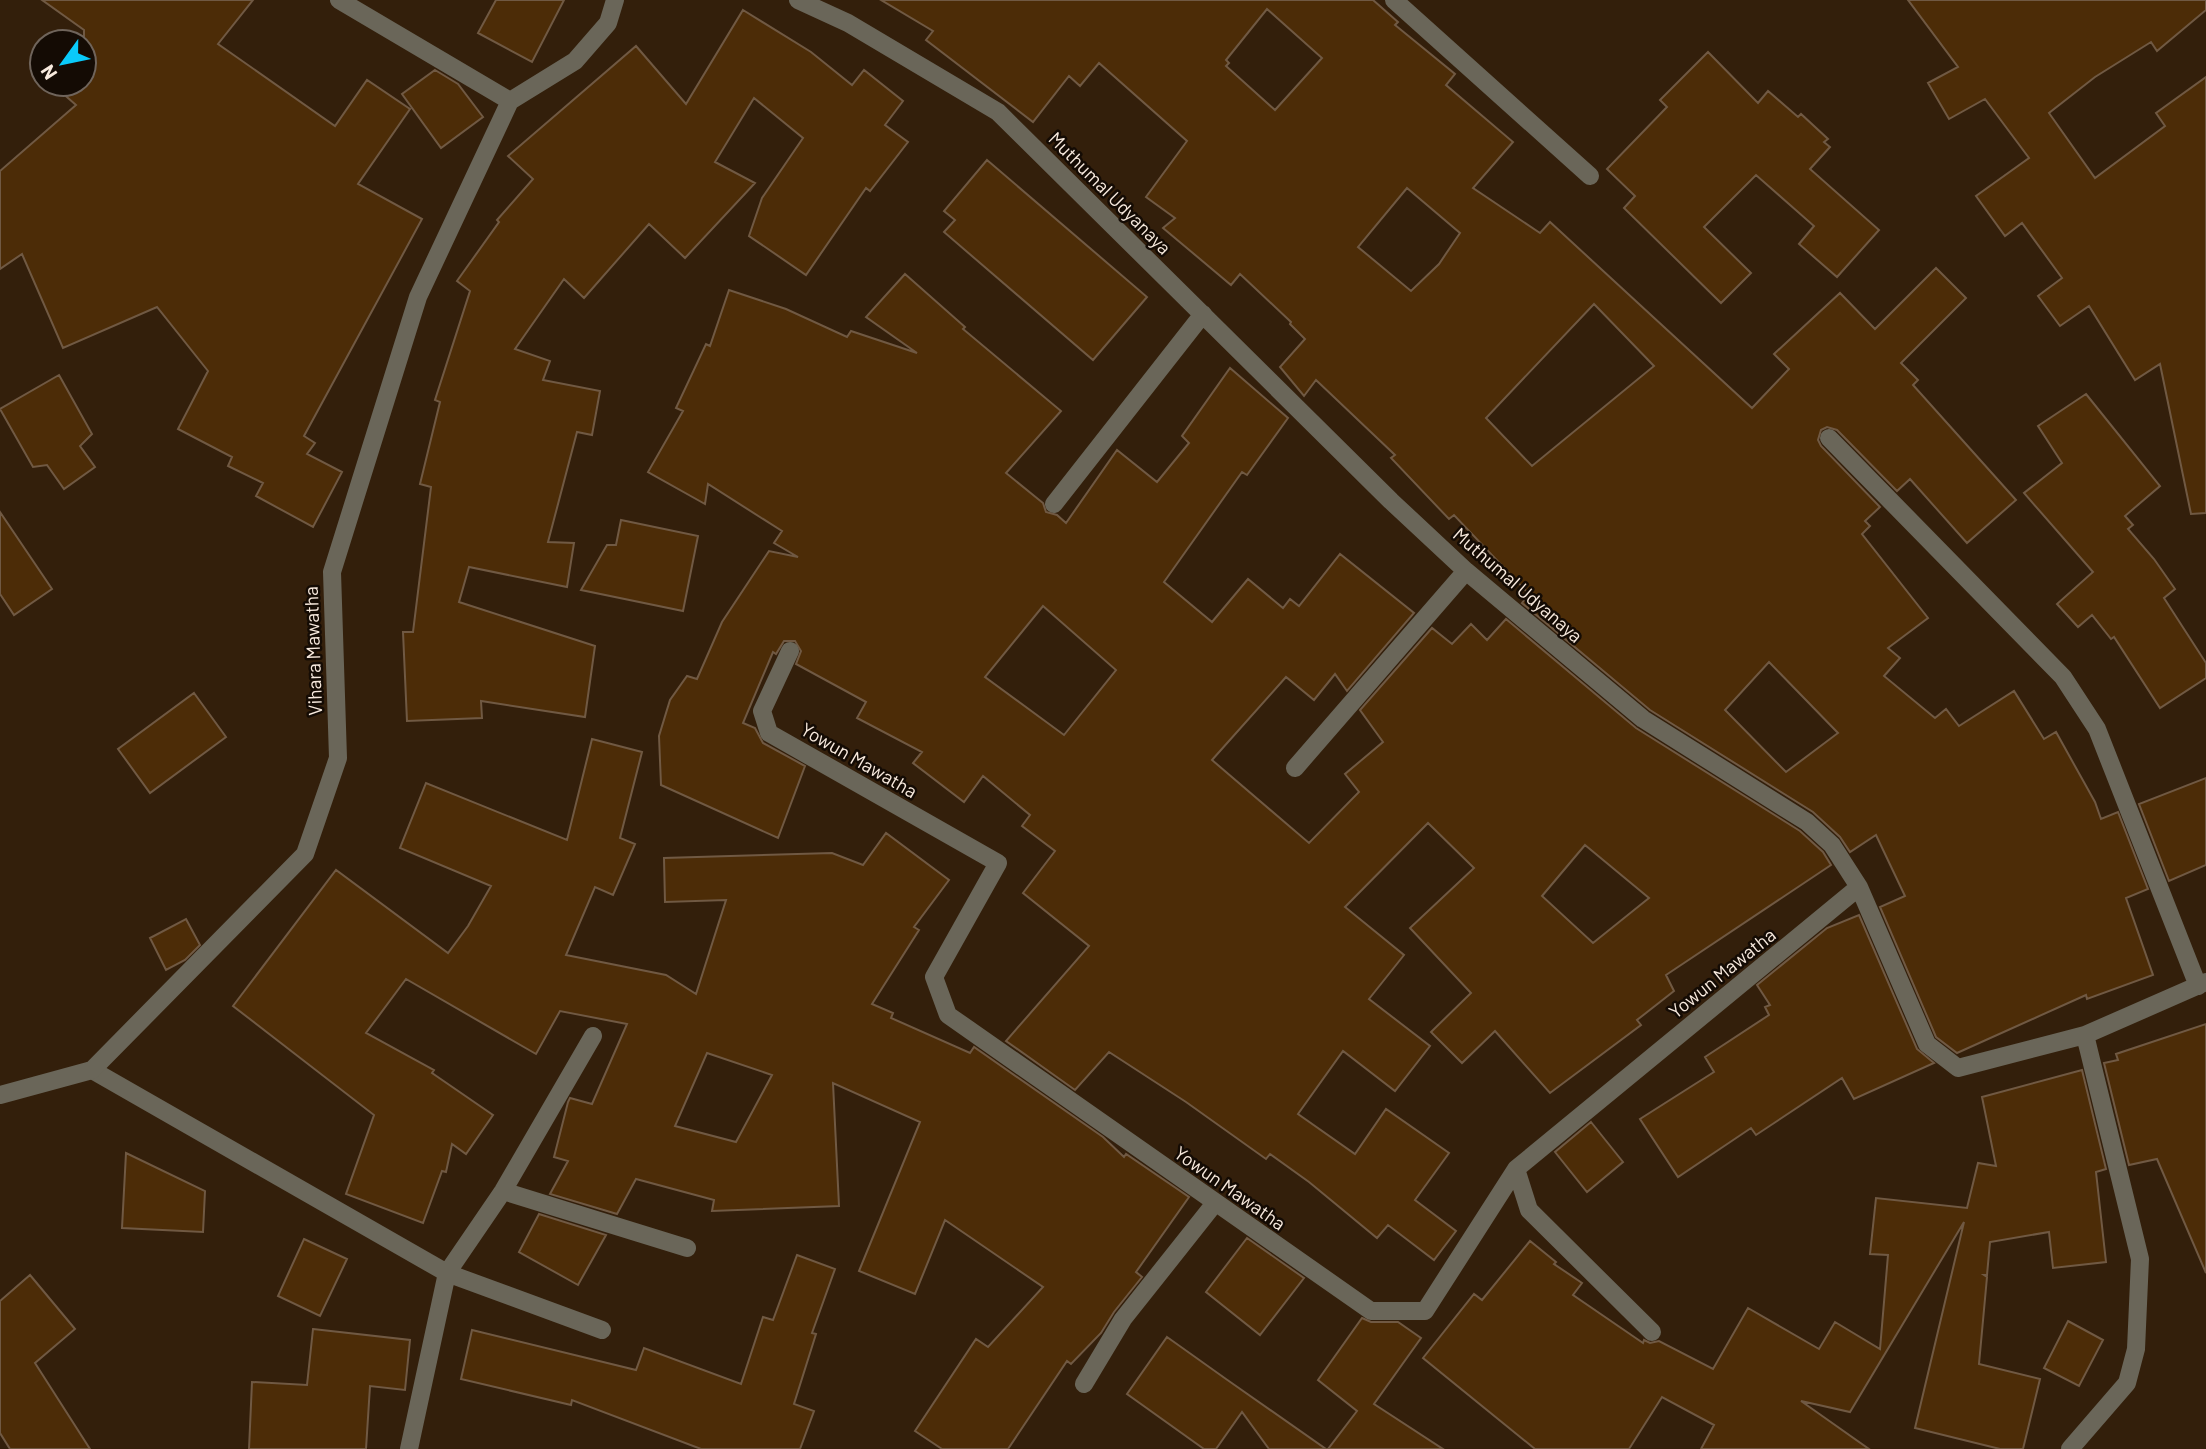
<svg xmlns="http://www.w3.org/2000/svg" width="2206" height="1449" font-family="Barlow,sans-serif">
<style>
.building{fill:#4c2c07;stroke:#705943;stroke-width:2;fill-rule:evenodd}
.lines{fill:none;stroke-linecap:round;stroke-linejoin:round}
.minor{stroke:#6a6659;stroke-width:18}
.tertiary{stroke:#6a6659;stroke-width:18}
.labels{text-anchor:middle;stroke-width:5;stroke-linejoin:round;paint-order:stroke}
.street-label{font-size:19px;fill:#f8eade;stroke:#140b04}
</style>
<rect width="100%" height="100%" fill="#331f0b"/>
<path class="building" d="M 42,0 L 253,0 L 218,44 L 335,126 L 367,80 L 410,109 L 358,184 L 422,219 L 304,436 L 315,443 L 307,454 L 342,472 L 313,527 L 256,496 L 263,483 L 228,466 L 232,457 L 178,429 L 208,371 L 157,307 L 63,348 L 22,254 L 0,269 L 0,171 L 76,105 L 52,84 L 84,84 L 84,30 Z
M 496,0 L 564,0 L 532,62 L 478,33 Z
M 881,0 L 1373,0 L 1398,22 L 1395,25 L 1455,74 L 1446,85 L 1513,142 L 1473,188 L 1540,233 L 1550,222 L 1752,408 L 1789,369 L 1774,354 L 1840,293 L 1875,329 L 1936,268 L 1966,298 L 1901,363 L 1918,380 L 1913,385 L 2016,500 L 1967,543 L 1910,479 L 1897,491 L 1837,430 L 1827,427 L 1821,430 L 1818,440 L 1821,446 L 1880,507 L 1865,521 L 1870,526 L 1862,534 L 1928,618 L 1888,648 L 1900,658 L 1884,676 L 1935,718 L 1946,709 L 1959,726 L 2014,691 L 2044,739 L 2056,732 L 2095,802 L 2101,819 L 2118,812 L 2148,889 L 2126,898 L 2153,975 L 2087,999 L 2086,995 L 1957,1053 L 1936,1037 L 1880,907 L 1905,896 L 1876,835 L 1850,852 L 1840,837 L 1813,812 L 1650,710 L 1522,603 L 1529,594 L 1454,515 L 1449,519 L 1391,458 L 1395,455 L 1316,380 L 1304,396 L 1280,367 L 1305,339 L 1290,324 L 1291,322 L 1240,274 L 1231,285 L 1163,228 L 1175,218 L 1146,197 L 1187,141 L 1099,63 L 1080,86 L 1069,76 L 1033,122 L 926,40 L 933,31 ZM 1267,9 L 1322,58 L 1275,110 L 1226,66 L 1229,63 L 1226,60 ZM 1407,188 L 1460,233 L 1439,264 L 1411,291 L 1358,247 ZM 1594,304 L 1654,366 L 1532,466 L 1486,418 ZM 1769,662 L 1838,733 L 1786,772 L 1725,710 Z
M 1908,0 L 2206,0 L 2206,10 L 2157,51 L 2151,42 L 2095,77 L 2049,113 L 2095,178 L 2165,126 L 2156,113 L 2206,77 L 2206,513 L 2191,514 L 2160,364 L 2135,380 L 2089,306 L 2060,326 L 2038,296 L 2062,278 L 2022,223 L 2005,236 L 1976,196 L 2029,158 L 1985,99 L 1949,119 L 1928,83 L 1958,67 Z
M 743,10 L 811,52 L 852,85 L 864,70 L 903,101 L 885,125 L 908,142 L 870,191 L 866,188 L 806,275 L 749,236 L 762,198 L 803,138 L 754,98 L 715,162 L 755,183 L 685,258 L 649,224 L 584,298 L 564,279 L 515,349 L 550,361 L 543,380 L 600,391 L 592,435 L 577,432 L 548,542 L 574,543 L 567,587 L 469,567 L 459,602 L 595,646 L 585,717 L 481,701 L 482,718 L 407,721 L 403,632 L 413,632 L 431,487 L 420,484 L 440,402 L 435,400 L 470,291 L 457,281 L 499,222 L 497,220 L 533,179 L 508,156 L 636,46 L 686,104 Z
M 1708,52 L 1758,103 L 1768,91 L 1798,117 L 1801,114 L 1828,139 L 1824,142 L 1830,147 L 1810,169 L 1879,230 L 1837,277 L 1799,244 L 1814,226 L 1756,175 L 1704,227 L 1751,273 L 1721,303 L 1624,208 L 1635,196 L 1607,169 L 1667,107 L 1660,100 Z
M 435,70 L 458,84 L 483,117 L 441,148 L 402,94 Z
M 987,160 L 1147,297 L 1093,360 L 944,232 L 955,220 L 944,211 Z
M 905,274 L 965,327 L 963,329 L 1061,411 L 1006,473 L 1043,503 L 1046,512 L 1057,515 L 1066,523 L 1117,450 L 1157,482 L 1189,443 L 1182,436 L 1230,368 L 1288,418 L 1247,475 L 1242,472 L 1164,582 L 1212,622 L 1248,579 L 1283,608 L 1290,599 L 1299,606 L 1340,554 L 1414,613 L 1347,691 L 1335,674 L 1314,700 L 1286,677 L 1212,760 L 1309,843 L 1359,792 L 1345,774 L 1383,742 L 1360,710 L 1432,628 L 1452,644 L 1471,624 L 1487,640 L 1506,619 L 1636,728 L 1800,831 L 1823,852 L 1831,865 L 1666,975 L 1674,991 L 1637,1020 L 1641,1025 L 1550,1093 L 1495,1031 L 1462,1063 L 1431,1032 L 1471,993 L 1410,928 L 1474,868 L 1428,823 L 1345,907 L 1404,955 L 1369,999 L 1430,1046 L 1395,1091 L 1343,1051 L 1298,1114 L 1355,1154 L 1386,1109 L 1449,1153 L 1415,1200 L 1456,1231 L 1434,1260 L 1388,1225 L 1377,1238 L 1309,1182 L 1270,1154 L 1266,1159 L 1186,1102 L 1109,1052 L 1075,1090 L 1006,1041 L 1089,946 L 1023,893 L 1055,851 L 1022,826 L 1030,815 L 983,776 L 964,802 L 913,763 L 922,752 L 857,718 L 866,702 L 796,664 L 801,651 L 795,641 L 784,641 L 776,654 L 773,652 L 743,723 L 755,728 L 763,743 L 805,766 L 778,838 L 661,785 L 659,736 L 670,700 L 687,676 L 697,679 L 722,622 L 769,551 L 798,557 L 774,543 L 782,531 L 708,484 L 705,504 L 648,472 L 683,411 L 676,408 L 706,344 L 710,346 L 729,290 L 786,309 L 847,337 L 851,331 L 917,353 L 866,317 ZM 1043,606 L 1116,670 L 1064,735 L 985,677 ZM 1585,845 L 1649,898 L 1593,943 L 1542,896 Z
M 59,375 L 92,434 L 80,446 L 95,467 L 64,489 L 47,465 L 33,467 L 0,409 Z
M 2086,394 L 2160,486 L 2125,516 L 2133,525 L 2128,529 L 2154,559 L 2175,589 L 2164,598 L 2206,663 L 2206,678 L 2160,708 L 2114,637 L 2111,639 L 2092,615 L 2078,627 L 2057,604 L 2093,572 L 2024,493 L 2062,463 L 2038,426 Z
M 0,512 L 52,589 L 14,615 L 0,594 Z
M 621,520 L 698,536 L 683,611 L 581,590 L 607,545 L 616,545 Z
M 194,693 L 226,737 L 150,793 L 118,749 Z
M 592,739 L 642,752 L 620,838 L 635,844 L 613,895 L 595,887 L 566,955 L 666,975 L 696,994 L 726,900 L 665,902 L 664,858 L 832,853 L 863,865 L 886,833 L 949,880 L 914,927 L 919,930 L 872,1004 L 893,1013 L 891,1018 L 970,1053 L 974,1047 L 1103,1137 L 1124,1157 L 1126,1154 L 1189,1197 L 1136,1272 L 1142,1277 L 1114,1312 L 1101,1333 L 1071,1364 L 1067,1361 L 1008,1449 L 942,1449 L 915,1431 L 976,1339 L 988,1347 L 1043,1287 L 945,1220 L 915,1294 L 859,1271 L 920,1122 L 833,1083 L 839,1206 L 712,1211 L 714,1200 L 636,1179 L 617,1214 L 550,1194 L 568,1161 L 554,1157 L 568,1102 L 570,1098 L 592,1104 L 627,1024 L 560,1011 L 536,1054 L 406,979 L 366,1033 L 434,1070 L 432,1073 L 493,1115 L 466,1154 L 452,1144 L 446,1172 L 442,1171 L 423,1223 L 346,1194 L 374,1115 L 233,1006 L 336,870 L 448,953 L 468,926 L 491,886 L 400,848 L 426,783 L 567,840 ZM 707,1053 L 772,1075 L 736,1142 L 675,1126 Z
M 2206,778 L 2206,865 L 2169,881 L 2139,804 Z
M 1859,915 L 1917,1049 L 1934,1063 L 1854,1099 L 1842,1078 L 1756,1135 L 1751,1128 L 1678,1177 L 1640,1119 L 1714,1072 L 1705,1057 L 1769,1015 L 1765,1007 L 1770,1005 L 1757,985 L 1827,928 Z
M 186,919 L 200,945 L 185,960 L 166,970 L 150,938 Z
M 2206,1024 L 2206,1273 L 2157,1159 L 2129,1165 L 2104,1063 L 2118,1060 L 2116,1054 Z
M 2082,1070 L 2106,1169 L 2096,1172 L 2106,1262 L 2053,1268 L 2049,1232 L 1990,1242 L 1987,1275 L 1984,1275 L 1987,1277 L 1979,1364 L 2040,1379 L 2023,1449 L 2000,1449 L 1915,1428 L 1964,1222 L 1850,1412 L 1801,1401 L 1869,1449 L 1701,1449 L 1714,1425 L 1662,1397 L 1629,1449 L 1535,1449 L 1423,1358 L 1474,1294 L 1482,1300 L 1530,1241 L 1556,1262 L 1554,1264 L 1582,1283 L 1573,1295 L 1643,1343 L 1644,1340 L 1650,1343 L 1659,1341 L 1713,1369 L 1748,1308 L 1819,1349 L 1835,1322 L 1880,1349 L 1888,1255 L 1870,1254 L 1876,1198 L 1967,1208 L 1978,1163 L 1996,1166 L 1982,1097 Z
M 1591,1122 L 1623,1162 L 1587,1192 L 1555,1152 Z
M 126,1153 L 205,1191 L 203,1232 L 122,1228 Z
M 539,1214 L 606,1235 L 578,1285 L 519,1252 Z
M 1247,1238 L 1304,1278 L 1260,1335 L 1206,1292 Z
M 304,1239 L 347,1259 L 320,1316 L 278,1296 Z
M 797,1255 L 835,1269 L 812,1333 L 816,1334 L 794,1404 L 814,1411 L 800,1449 L 701,1449 L 572,1400 L 571,1405 L 461,1379 L 472,1330 L 636,1370 L 644,1348 L 741,1384 L 763,1317 L 773,1320 Z
M 30,1275 L 75,1329 L 35,1363 L 90,1449 L 10,1449 L 0,1433 L 0,1301 Z
M 1362,1318 L 1371,1322 L 1398,1322 L 1421,1338 L 1374,1404 L 1443,1449 L 1328,1449 L 1357,1411 L 1318,1380 Z
M 2068,1321 L 2103,1340 L 2079,1386 L 2044,1368 Z
M 313,1329 L 410,1340 L 405,1390 L 370,1386 L 366,1449 L 249,1449 L 252,1382 L 307,1385 Z
M 1167,1337 L 1226,1379 L 1326,1449 L 1269,1449 L 1242,1412 L 1216,1449 L 1204,1449 L 1127,1394 Z"/>
<g class="lines">
<path class="minor" d="M 798,0 L 848,23 L 998,112 L 1391,501 L 1466,571 L 1643,719 L 1807,822 L 1832,845 L 1859,887 L 1927,1044 L 1958,1068 L 2085,1035 L 2206,982
M 1394,0 L 1590,176
M 1829,438 L 2063,677 L 2097,729 L 2198,986
M 1054,504 L 1203,314
M 790,651 L 762,711 L 769,733 L 998,863 L 934,977 L 948,1015 L 1371,1311 L 1425,1311 L 1516,1169 L 1859,887
M 1295,768 L 1466,571
M 593,1036 L 503,1191 L 447,1273 L 602,1330
M 92,1070 L 447,1273 L 409,1449
M 1516,1169 L 1529,1210 L 1652,1332
M 503,1191 L 687,1248
M 1084,1384 L 1123,1319 L 1215,1203
M 2070,1449 L 2127,1383 L 2136,1349 L 2140,1259 L 2085,1035"/>
<path class="tertiary" d="M 339,0 L 510,101
M 0,1095 L 92,1070 L 305,854 L 338,758 L 332,572 L 418,297 L 510,101 L 575,61 L 608,23 L 615,0"/>
</g>
<g class="labels">
<g class="street-label">
<text transform="translate(1110 193) rotate(45)" y="7">Muthumal Udyanaya</text>
<text transform="translate(1518 585) rotate(41)" y="7">Muthumal Udyanaya</text>
<text transform="translate(313 651) rotate(-92)" y="7">Vihara Mawatha</text>
<text transform="translate(859 760) rotate(30)" y="7">Yowun Mawatha</text>
<text transform="translate(1722 973) rotate(-39)" y="7">Yowun Mawatha</text>
<text transform="translate(1230 1188) rotate(35)" y="7">Yowun Mawatha</text>
</g>
</g>
<g transform="translate(63 63) rotate(237)"><circle r="33" fill="#140b04" stroke="#6f645b" stroke-width="2"/>
<path d="M0-5L12 26L0 18L-12 26Z" fill="#0acafa"/>
<text y="-10" font-size="19" font-weight="bold" text-anchor="middle" fill="#f8eade">N</text>
</g>
</svg>
